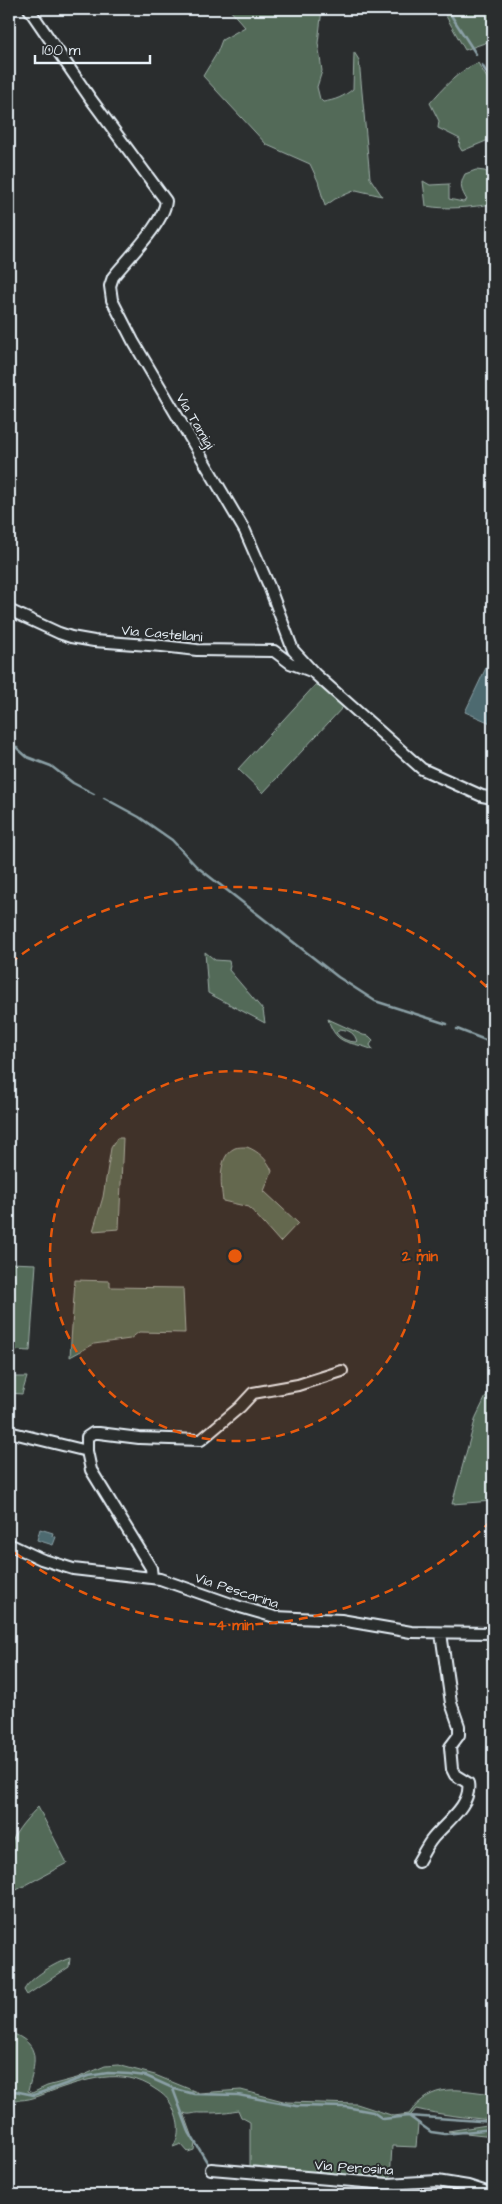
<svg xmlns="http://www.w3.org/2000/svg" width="502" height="2204" font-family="'Architects Daughter',sans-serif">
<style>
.green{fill:#536b59;stroke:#9eaea8;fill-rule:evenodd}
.water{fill:#4d6a70;stroke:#8ba0a6}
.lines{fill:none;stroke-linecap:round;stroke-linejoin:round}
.stream{stroke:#8ba0a6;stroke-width:2.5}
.minor-casing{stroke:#e8f1f8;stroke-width:14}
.minor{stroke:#2a2d2e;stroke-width:10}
.ring{fill:none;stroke:#e8590c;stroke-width:2.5;stroke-dasharray:9 6}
.labels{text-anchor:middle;stroke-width:4;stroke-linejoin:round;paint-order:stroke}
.street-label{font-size:14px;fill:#e8f1f8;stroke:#2a2d2e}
.centre{fill:#e8590c;stroke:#2a2d2e;stroke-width:2.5}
.ring-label{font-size:15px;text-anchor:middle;font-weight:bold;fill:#e8590c;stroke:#2a2d2e;stroke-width:4;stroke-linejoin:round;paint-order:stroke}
</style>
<rect width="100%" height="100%" fill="#2a2d2e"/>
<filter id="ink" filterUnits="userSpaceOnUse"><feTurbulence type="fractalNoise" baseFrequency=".02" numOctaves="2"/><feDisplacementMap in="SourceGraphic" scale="10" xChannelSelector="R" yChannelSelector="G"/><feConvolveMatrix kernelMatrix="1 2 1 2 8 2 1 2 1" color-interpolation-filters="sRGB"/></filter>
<g filter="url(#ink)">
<path class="green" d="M 229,9 L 322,9 L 318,43 L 322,71 L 317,87 L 320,99 L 323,102 C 336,100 343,97 353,89 L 354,52 L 359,60 L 370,178 L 382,196 L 356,190 L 335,199 L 325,206 L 318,181 L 310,164 L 267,145 L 203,76 L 217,53 L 222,40 L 245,27 Z
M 442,9 L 493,9 L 493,40 L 465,50 Z
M 478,63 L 493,88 L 493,144 L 491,139 L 462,151 L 459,146 L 460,139 L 438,128 L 439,121 L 430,103 C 443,88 459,70 478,63 Z
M 476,170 L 485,171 L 492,177 L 493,204 C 471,207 448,210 426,206 L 423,181 L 430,185 L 449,184 L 449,199 L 463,202 L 467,200 C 461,190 459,185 465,174 Z
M 317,683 L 343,707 L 263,793 L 238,769 Z
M 205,952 L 215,960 L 229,961 L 230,966 L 229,970 L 263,1010 L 265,1023 L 208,993 Z
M 328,1019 L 363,1035 L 369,1036 L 373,1040 L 370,1045 L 373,1050 C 351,1040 337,1048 328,1019 ZM 340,1029 C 349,1030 355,1033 357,1042 C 349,1042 340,1039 336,1032 Z
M 117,1138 L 123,1138 L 119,1229 L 93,1231 L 103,1197 L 111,1148 Z
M 247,1147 C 258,1151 268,1160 272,1171 L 264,1191 L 298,1223 L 280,1242 L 249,1207 L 223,1201 C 221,1186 217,1156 235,1148 C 238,1147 243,1147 247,1147 Z
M 9,1263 L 36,1264 L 30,1351 L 9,1350 Z
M 75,1280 L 110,1281 L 110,1287 L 183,1288 L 185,1333 L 139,1332 L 130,1339 L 94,1344 L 70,1357 Z
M 9,1377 L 27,1377 L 22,1394 L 9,1393 Z
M 493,1382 L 493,1501 L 452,1504 L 476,1417 Z
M 38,1807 L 67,1863 L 9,1894 C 9,1847 4,1842 38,1807 Z
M 70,1958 L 69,1967 L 27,1995 L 24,1990 C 31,1977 55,1963 70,1958 Z
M 9,2032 C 43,2044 35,2063 28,2091 L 32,2093 L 47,2086 L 77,2078 L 105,2066 L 118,2065 L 155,2075 L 199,2093 L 241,2090 L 287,2102 L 357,2104 L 394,2116 L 409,2114 C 433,2081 457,2090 493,2094 L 493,2117 L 490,2120 C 465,2117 441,2115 416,2109 L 411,2115 L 418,2124 L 416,2147 L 392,2146 L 390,2180 L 250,2170 L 250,2122 L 241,2117 L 238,2110 C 222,2113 216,2113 200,2113 C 194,2112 190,2116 184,2113 L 195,2143 L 194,2150 L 188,2152 L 181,2144 L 173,2147 C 181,2133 179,2123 173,2108 C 169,2099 163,2094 155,2089 C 123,2066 83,2080 49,2092 C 35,2098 24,2102 9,2099 Z
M 487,2125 L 493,2126 L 493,2136 L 448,2131 Z"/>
<path class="water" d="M 493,653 L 493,724 L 465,712 Z
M 40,1529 L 53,1533 L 52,1536 L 56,1537 L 53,1545 L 37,1540 Z"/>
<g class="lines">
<path class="stream" d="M 447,9 L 476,54
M 482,65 L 493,83
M 9,741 L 27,757 L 51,766 L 73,783 L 94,794
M 104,798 L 139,817 L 172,840 L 196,866 L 338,977 L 375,1001 L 447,1024
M 457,1029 L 493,1043
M 173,2089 L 189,2132 L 210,2167
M 9,2090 L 34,2095 L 88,2076 L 108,2073 L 129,2074 L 146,2076 L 175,2089 L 194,2094 L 238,2095 L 296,2106 L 346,2107 L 373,2112 L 383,2119 L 409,2116 L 493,2122
M 410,2117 L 431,2132 L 445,2134 L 493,2129"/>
<defs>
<path id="minor" d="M 29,9 L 90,98 L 166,201 C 164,223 128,258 113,277 L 110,286 L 112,300 L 133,341 L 245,531 L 269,586 L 293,650 L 315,674 L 422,769 L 482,796 L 493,798
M 9,610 L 59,633 L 71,637 L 94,641 L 162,646 L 197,650 L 274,651 L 290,663 L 311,671
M 9,1432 L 87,1451
M 9,1544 L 41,1559 L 73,1569 L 160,1579 L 240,1607 L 275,1617 L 341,1620 L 411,1632 L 493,1633
M 152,1577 L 151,1568 L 91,1470 L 87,1451 L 87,1437 L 93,1433 L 99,1433 L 139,1438 L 201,1440 L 240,1407 L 253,1393 L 298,1385 L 342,1371
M 418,1862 C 423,1854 427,1845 433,1838 C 445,1823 472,1805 468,1783 L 455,1775 L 452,1769 L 450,1747 L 459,1735 L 459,1726 L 451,1703 L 441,1633
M 211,2169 L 388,2184 L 437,2181 L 468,2186 L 493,2194"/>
</defs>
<use href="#minor" class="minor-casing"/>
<use href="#minor" class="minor"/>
</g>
</g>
<circle cx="235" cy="1256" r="185" fill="#e8590c" fill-opacity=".12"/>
<g class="ring">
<circle cx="235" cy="1256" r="185"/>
<path d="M491 1521A369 369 0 0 1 10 1549M10 963A369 369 0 0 1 491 991"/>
</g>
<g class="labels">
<g class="street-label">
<text transform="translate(196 421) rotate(59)" y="5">Via Tamigi</text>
<text transform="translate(162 633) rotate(5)" y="5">Via Castellani</text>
<text transform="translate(237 1590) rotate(18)" y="5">Via Pescarina</text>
<text transform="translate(354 2167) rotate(4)" y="5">Via Perosina</text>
</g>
</g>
<circle cx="235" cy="1256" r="8" class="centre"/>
<g class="ring-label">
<text x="420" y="1261">2 min</text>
<text x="235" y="1630">4 min</text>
</g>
<rect width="502" height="2204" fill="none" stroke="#2a2d2e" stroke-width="30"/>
<rect x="15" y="15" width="472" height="2174" fill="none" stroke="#e8f1f8" stroke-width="2" filter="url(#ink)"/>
<path d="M35 55v8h115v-8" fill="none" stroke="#e8f1f8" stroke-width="2.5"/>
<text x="42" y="55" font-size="15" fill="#e8f1f8" stroke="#2a2d2e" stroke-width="4" paint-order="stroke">100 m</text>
</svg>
